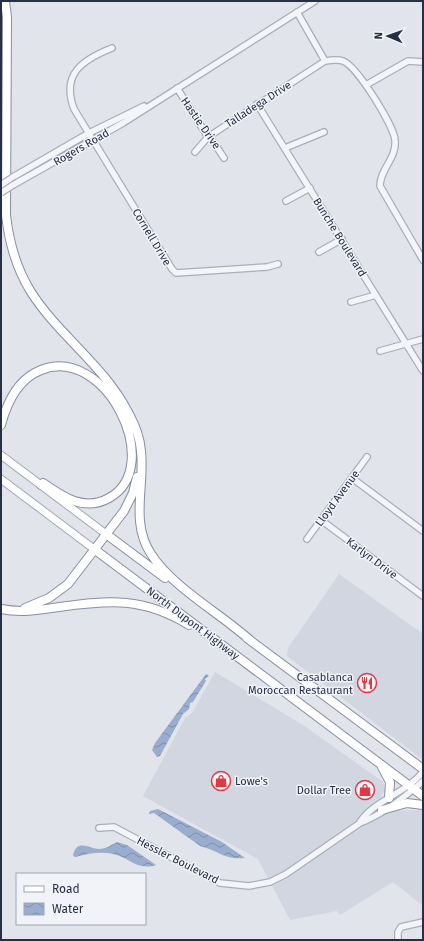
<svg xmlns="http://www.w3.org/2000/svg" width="424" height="941" font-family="'Fira Sans',sans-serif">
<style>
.built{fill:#d2d6e0}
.water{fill:url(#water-waves)}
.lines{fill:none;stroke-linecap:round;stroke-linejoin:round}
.minor-casing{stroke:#a9aeb9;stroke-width:8}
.major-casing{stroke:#9fa7b8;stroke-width:9}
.highway-casing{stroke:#878fa3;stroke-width:10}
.minor{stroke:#f4f5f9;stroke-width:5.5}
.major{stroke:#fff;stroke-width:7}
.highway{stroke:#fff;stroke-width:8}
.minor-bridge-casing{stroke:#a9aeb9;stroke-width:8;stroke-linecap:butt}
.minor-bridge{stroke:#f4f5f9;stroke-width:5.5}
.labels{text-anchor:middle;stroke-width:3;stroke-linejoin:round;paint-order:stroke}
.street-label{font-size:11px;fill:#272f44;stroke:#f1f3f8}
.poi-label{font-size:11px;fill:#272f44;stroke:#f1f3f8;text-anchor:end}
</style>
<defs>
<pattern id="water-waves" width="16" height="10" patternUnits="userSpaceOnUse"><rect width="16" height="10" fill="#99aece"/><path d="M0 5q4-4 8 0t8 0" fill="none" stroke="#7d8ea9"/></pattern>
</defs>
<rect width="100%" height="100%" fill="#e1e4eb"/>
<path class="built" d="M 339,574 L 423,634 L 423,760 L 287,656 L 288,648 Z
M 215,672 L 303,725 L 383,782 L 385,791 L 381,795 L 393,811 L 423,810 L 423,906 L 393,882 L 340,915 L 337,911 L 290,920 L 258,859 L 143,796 L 185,718 L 192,713 Z"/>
<path class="water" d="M 206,674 L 209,676 L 205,679 L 206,681 L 193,702 L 190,703 L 189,709 L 183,714 L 160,756 L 157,757 L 152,750 L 155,743 Z
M 158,809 L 222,842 L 245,858 C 224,860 219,851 200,846 L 154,813 L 149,814 L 150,811 Z
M 117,842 L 127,845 L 156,865 C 137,871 129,857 113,854 C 100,851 87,854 75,857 L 73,855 C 77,838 90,849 99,849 C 106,849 111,845 117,842 Z"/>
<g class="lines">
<defs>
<path id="minor" d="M 297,12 L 325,61 C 331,60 338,59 343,61 C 357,66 394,126 395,140 C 397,158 380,169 380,186 L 423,260
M 112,48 C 82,60 61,74 74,109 L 172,269 L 176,273 L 267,267 L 278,264
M 366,85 L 408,61 L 423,62
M 177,88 L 208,137 L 212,140 L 224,158
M 257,104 L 423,371
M 285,148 L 324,132
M 195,152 L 208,137 L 325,61
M 13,177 L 89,133 L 144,106
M 13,185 L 123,123 L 315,1
M 286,201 L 310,188
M 319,252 L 342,239
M 351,302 L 376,295
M 380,351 L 423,339
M 352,478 L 423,531
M 321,520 L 423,596
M 307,539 L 367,457
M 360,822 C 375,800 406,793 423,772
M 99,828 L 114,827 L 220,883 L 249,886 L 270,882 L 286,874 L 360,823 C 381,815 406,796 423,781
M 398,940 L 398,932 L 401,927 L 423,922"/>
<path id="major" d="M 1,455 L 106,534
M 1,479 L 94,549"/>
<path id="highway" d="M 5,1 L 7,17 L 6,215 C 9,242 16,268 31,292 C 59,336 105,366 129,414 C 135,425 140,438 141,451 C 145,486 130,522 151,554 C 172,587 220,613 251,641
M 1,425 C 7,402 18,379 41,370 C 106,344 166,467 109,498 C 84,512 63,497 43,483 L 41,485
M 106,534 L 165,578
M 94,549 L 423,796
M 25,608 L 49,598 L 68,584 L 124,511 L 133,493 L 137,477
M 1,609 C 21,613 39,610 59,607 C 110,600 143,597 189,625
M 247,638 L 423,769
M 382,767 L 390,782 L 389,798
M 382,810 L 407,803 L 423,805"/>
</defs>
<use href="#minor" class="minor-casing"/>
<use href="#major" class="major-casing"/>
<use href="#highway" class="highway-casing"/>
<use href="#minor" class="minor"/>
<use href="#major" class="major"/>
<use href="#highway" class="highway"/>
<defs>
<path id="minor-bridge" d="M 1,185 L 13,177
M 1,193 L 13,185"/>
</defs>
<use href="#minor-bridge" class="minor-bridge-casing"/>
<use href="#minor-bridge" class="minor-bridge"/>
</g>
<defs>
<symbol id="restaurant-ring" viewBox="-11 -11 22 22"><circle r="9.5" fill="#f1f3f8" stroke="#db3b44" stroke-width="1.5"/><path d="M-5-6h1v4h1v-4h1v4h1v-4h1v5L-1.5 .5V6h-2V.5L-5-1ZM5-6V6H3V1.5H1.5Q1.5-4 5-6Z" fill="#db3b44"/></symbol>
<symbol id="shop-ring" viewBox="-11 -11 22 22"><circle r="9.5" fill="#f1f3f8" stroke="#db3b44" stroke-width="1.5"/><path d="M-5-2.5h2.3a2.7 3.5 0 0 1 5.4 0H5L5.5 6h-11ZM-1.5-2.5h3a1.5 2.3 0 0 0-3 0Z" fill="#db3b44"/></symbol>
</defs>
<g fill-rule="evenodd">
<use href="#restaurant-ring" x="356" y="672" width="22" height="22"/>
<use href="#shop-ring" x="210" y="770" width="22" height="22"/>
<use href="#shop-ring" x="354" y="779" width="22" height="22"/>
</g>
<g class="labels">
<g class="street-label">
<text transform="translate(258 104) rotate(-33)" y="4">Talladega Drive</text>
<text transform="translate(201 123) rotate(55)" y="4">Hastie Drive</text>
<text transform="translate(81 147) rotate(-30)" y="4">Rogers Road</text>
<text transform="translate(152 237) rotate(59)" y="4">Cornell Drive</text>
<text transform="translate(340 237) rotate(58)" y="4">Bunche Boulevard</text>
<text transform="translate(337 498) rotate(-54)" y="4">Lloyd Avenue</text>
<text transform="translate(372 558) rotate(37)" y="4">Karlyn Drive</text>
<text transform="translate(193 623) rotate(37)" y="4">North Dupont Highway</text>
<text transform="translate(178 860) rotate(27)" y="4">Hessler Boulevard</text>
</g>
<g class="poi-label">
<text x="353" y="681">Casablanca<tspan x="353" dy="13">Moroccan Restaurant</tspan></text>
<text x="235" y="785" text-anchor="start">Lowe's</text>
<text x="351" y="794">Dollar Tree</text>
</g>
</g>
<rect width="424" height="941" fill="none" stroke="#272f44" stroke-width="4"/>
<rect x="16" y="873" width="130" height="52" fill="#f1f3f8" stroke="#a0a5b0"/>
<rect x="24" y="886" width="20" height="6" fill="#ffffff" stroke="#a0a5b0"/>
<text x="52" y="893" font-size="12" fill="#272f44">Road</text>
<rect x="24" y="903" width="20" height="12" fill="url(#water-waves)" stroke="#a0a5b0"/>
<text x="52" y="913" font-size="12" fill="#272f44">Water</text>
<g transform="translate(388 36) rotate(272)" stroke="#f1f3f8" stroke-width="3" paint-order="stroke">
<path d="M0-3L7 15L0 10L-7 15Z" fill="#272f44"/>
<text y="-6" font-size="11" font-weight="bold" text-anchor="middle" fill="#272f44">N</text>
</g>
</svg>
